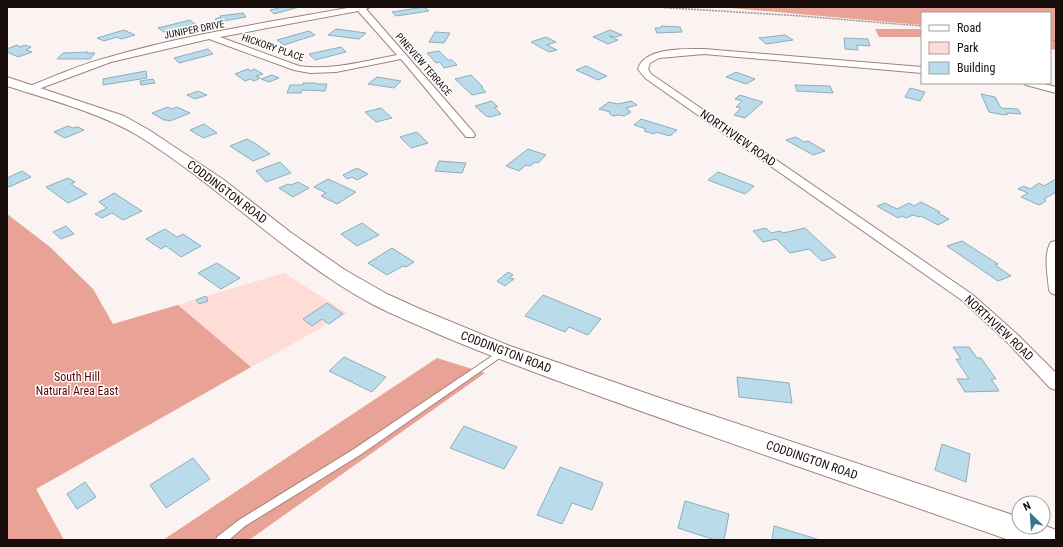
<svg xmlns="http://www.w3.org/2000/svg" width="1063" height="547" font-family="'Roboto Condensed',sans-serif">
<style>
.green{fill:#ffdcd6}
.forest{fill:#e9a296}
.building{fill:#badbea;stroke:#8dadbc}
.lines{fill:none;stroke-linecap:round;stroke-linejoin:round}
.lane-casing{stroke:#a2817c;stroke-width:2}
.street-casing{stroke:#a2817c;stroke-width:2}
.secondary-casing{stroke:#a2817c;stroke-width:2}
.path{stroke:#9c9392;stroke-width:1.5;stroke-dasharray:2 1;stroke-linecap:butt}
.lane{fill:#fff;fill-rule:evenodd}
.street{fill:#fff;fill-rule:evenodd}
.secondary{fill:#fff;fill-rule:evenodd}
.labels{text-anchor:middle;stroke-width:3;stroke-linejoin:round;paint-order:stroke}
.far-street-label{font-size:10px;fill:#190d0b;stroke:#fff}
.street-label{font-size:12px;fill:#190d0b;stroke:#fff}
.park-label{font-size:12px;fill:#590200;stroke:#fff}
</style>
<rect width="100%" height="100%" fill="#faf3f2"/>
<path class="green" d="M 7,214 L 50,247 L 93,289 L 113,324 L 284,273 L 347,313 L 36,489 L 64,540 L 7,540 Z"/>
<path class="forest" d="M 719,7 L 1056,7 L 1056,50 L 1050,49 L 1050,13 L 922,13 L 922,25 Z
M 875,29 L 922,29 L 922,37 L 879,37 Z
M 7,214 L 50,247 L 93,289 L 113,324 L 178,305 L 251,367 L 36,489 L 64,540 L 7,540 Z
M 437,358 L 485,373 L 249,540 L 163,540 Z"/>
<path class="building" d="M 277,7 L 299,7 L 274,14 L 270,10 L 279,8 Z
M 424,7 L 429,11 L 396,16 L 392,12 Z
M 243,13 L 246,17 L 218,22 L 215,19 L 221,17 L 220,16 Z
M 190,20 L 196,25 L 164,32 L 158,28 Z
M 661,26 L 680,27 L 682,32 L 657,33 L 655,28 L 661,28 Z
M 336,29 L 366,33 L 359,39 L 328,35 Z
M 124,30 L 135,35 L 121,39 L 117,37 L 104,41 L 97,38 Z
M 610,30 L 622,35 L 616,37 L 609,36 L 618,40 L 608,44 L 593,37 Z
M 309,31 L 315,35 L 284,45 L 277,40 Z
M 435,32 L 450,33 L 444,43 L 429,42 Z
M 785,35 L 793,40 L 766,44 L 759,38 Z
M 546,37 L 556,42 L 547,45 L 557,50 L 549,52 L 531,42 Z
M 844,38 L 868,39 L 870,46 L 857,45 L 858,50 L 845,49 Z
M 17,45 L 20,47 L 25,45 L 31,47 L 26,50 L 32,52 L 18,57 L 7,52 L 7,49 Z
M 341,47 L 346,52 L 315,60 L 309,54 Z
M 208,49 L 213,54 L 179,63 L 174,58 Z
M 439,51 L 448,60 L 452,60 L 457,65 L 444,68 L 440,62 L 436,63 L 427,53 Z
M 88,52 L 87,53 L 95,53 L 90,59 L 57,59 L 63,53 Z
M 586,66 L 607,76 L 598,80 L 576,70 Z
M 248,69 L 251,71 L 254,69 L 263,74 L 256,76 L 260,78 L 254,81 L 250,79 L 245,81 L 235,74 Z
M 146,71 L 147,78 L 103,85 L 103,79 Z
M 736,72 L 755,79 L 746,84 L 726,77 Z
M 272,75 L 279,78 L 269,82 L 261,79 Z
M 471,75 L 483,87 L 481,87 L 486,92 L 472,95 L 455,79 Z
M 377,77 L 401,81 L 394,88 L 368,84 Z
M 153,79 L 155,83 L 141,85 L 140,81 Z
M 303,83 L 316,83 L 316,84 L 327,84 L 325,91 L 302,90 L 301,93 L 287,93 L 290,85 L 303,85 Z
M 795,85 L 830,86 L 833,93 L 797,91 Z
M 910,88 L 925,92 L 920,101 L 905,97 Z
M 198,91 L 207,95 L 195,99 L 187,95 Z
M 981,94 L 995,97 L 1001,108 L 1018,109 L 1021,114 L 1007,113 L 1008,114 L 1004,115 L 989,112 Z
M 740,95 L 749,98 L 763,102 L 745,118 L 734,115 L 741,108 L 736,107 L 742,101 L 735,99 Z
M 492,101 L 498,107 L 494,107 L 501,114 L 490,117 L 486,116 L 475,106 Z
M 631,101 L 637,105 L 626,108 L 631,112 L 624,116 L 619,115 L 613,116 L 609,113 L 610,112 L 599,109 L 609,102 L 618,104 Z
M 168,107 L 172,109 L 177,107 L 190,113 L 170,121 L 166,120 L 164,120 L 152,113 Z
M 381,108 L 392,118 L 376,122 L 365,112 Z
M 641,119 L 677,130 L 670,136 L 656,132 L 654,134 L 644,131 L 646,129 L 634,125 Z
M 204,124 L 217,133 L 203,138 L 190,130 Z
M 68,126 L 73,128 L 78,127 L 84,130 L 65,138 L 54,132 Z
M 417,132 L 428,143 L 411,148 L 400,137 Z
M 796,137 L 804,142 L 808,141 L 825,151 L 813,155 L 786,140 Z
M 247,139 L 256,144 L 270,154 L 253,161 L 230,146 Z
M 528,149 L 546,155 L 538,163 L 535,162 L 530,166 L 526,165 L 519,171 L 506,166 Z
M 439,161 L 466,163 L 462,173 L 435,171 Z
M 280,162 L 291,173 L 266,182 L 256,171 Z
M 357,168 L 368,174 L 357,180 L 352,177 L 347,179 L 343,175 Z
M 22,171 L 31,177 L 9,187 L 7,185 L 7,178 Z
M 718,172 L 754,186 L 745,194 L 708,180 Z
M 68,178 L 75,182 L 71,184 L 87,194 L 68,203 L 46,187 Z
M 328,179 L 356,192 L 337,204 L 321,196 L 326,193 L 314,187 Z
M 1054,180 L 1056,181 L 1056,192 L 1044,199 L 1046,201 L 1039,205 L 1021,197 L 1028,193 L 1018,189 L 1024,186 L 1030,189 L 1039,183 L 1044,186 Z
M 298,182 L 309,188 L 293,197 L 279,188 L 288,184 L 291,185 Z
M 114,193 L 142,211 L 123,220 L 112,213 L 102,218 L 95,214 L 107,208 L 99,202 Z
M 921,202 L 940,212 L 938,213 L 949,219 L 938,225 L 921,216 L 919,217 L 913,215 L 906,218 L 902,216 L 898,218 L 877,206 L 885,203 L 897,209 L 909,203 L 914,206 Z
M 362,223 L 379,235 L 357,246 L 341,234 Z
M 66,226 L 74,234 L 61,239 L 53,232 Z
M 766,228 L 771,233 L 780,231 L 783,233 L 805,228 L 836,257 L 822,261 L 809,249 L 790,253 L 776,239 L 763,242 L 753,231 Z
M 165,229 L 177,237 L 183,234 L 201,246 L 181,257 L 166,246 L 161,249 L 146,239 Z
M 962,241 L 998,264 L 995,265 L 1011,276 L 998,281 L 947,246 Z
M 392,248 L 414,262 L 406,267 L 403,266 L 387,275 L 368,263 Z
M 217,263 L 240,278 L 221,289 L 198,273 Z
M 508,272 L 513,275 L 509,278 L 514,279 L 505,286 L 497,281 Z
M 543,295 L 601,319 L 588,335 L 569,327 L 565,332 L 525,316 Z
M 206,296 L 208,301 L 199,304 L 196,300 Z
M 327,303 L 343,314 L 329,324 L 322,319 L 312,326 L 303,319 Z
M 953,347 L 969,347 L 977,358 L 981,358 L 996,379 L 991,379 L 999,391 L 965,392 L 957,379 L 969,379 L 956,359 L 961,359 Z
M 344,357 L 386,377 L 372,392 L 329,371 Z
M 737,377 L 789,383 L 792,403 L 739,397 Z
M 464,426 L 517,447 L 504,469 L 450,448 Z
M 942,444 L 970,454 L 966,482 L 935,470 Z
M 193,458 L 210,479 L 166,508 L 150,485 Z
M 560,467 L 603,483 L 592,510 L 572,503 L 562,524 L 537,515 Z
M 85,482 L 96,497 L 77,509 L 67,494 Z
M 685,501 L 729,514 L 724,540 L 715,540 L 678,528 Z
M 774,526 L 820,540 L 772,540 Z"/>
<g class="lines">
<defs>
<path id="lane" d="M 501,350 L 504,351 L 505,353 L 504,355 L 360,455 L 245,526 L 229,540 L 216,540 L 217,537 L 239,520 L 354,449 Z"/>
<path id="street" d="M 353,7 L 370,7 L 366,9 L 474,133 L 475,135 L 474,137 L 466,137 L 401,59 L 336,72 L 310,73 L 294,70 L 209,39 L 111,62 L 33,91 L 27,91 L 25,89 L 27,87 C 53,77 79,65 106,58 C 187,34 271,22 353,7 ZM 358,11 L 397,55 C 364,61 332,71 299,66 L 220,37 Z
M 704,49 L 922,67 L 922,73 L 704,54 L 659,58 L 650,63 L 648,69 L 651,74 L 973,295 L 1019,336 L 1056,373 L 1056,390 L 1050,388 L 1008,343 L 963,301 L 645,78 L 638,69 C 644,47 686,49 704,49 Z
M 1024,83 L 1040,83 L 1056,87 L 1056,93 L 1026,85 Z
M 1056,241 L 1056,295 L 1051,293 L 1049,290 C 1048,276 1043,254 1051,242 Z"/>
<path id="secondary" d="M 7,77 L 124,116 L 149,130 L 224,180 L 290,232 L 345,270 L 387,294 L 420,309 L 510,346 L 660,398 L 1019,517 L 1019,527 L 1043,527 L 1043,525 L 1056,530 L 1056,540 L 1009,540 C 876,493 742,448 610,400 C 552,379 494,358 438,334 C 416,324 393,315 372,304 C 287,258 219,185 137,135 C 98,112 50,100 7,86 Z"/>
</defs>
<use href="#lane" class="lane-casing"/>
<use href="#street" class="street-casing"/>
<use href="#secondary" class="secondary-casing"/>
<path class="path" d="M 655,7 L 801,16 L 922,26
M 1050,40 L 1056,41"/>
<use href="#lane" class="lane"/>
<use href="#street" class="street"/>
<use href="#secondary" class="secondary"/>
</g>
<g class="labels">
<g class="far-street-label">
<text transform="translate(194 29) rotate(-11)" y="4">JUNIPER DRIVE</text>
<text transform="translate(273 47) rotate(19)" y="4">HICKORY PLACE</text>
<text transform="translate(424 64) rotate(49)" y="4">PINEVIEW TERRACE</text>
</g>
<g class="street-label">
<text transform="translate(738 138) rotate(35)" y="4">NORTHVIEW ROAD</text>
<text transform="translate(227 192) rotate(37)" y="4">CODDINGTON ROAD</text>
<text transform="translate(999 328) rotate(43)" y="4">NORTHVIEW ROAD</text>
<text transform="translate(506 352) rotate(21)" y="4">CODDINGTON ROAD</text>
<text transform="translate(812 460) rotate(19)" y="4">CODDINGTON ROAD</text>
</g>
<g class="park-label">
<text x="77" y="381">South Hill<tspan x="77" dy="14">Natural Area East</tspan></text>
</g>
</g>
<rect width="1063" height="547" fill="none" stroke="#190d0b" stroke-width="16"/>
<rect x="921" y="12" width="130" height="72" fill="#ffffff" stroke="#a39e9d"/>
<rect x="929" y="25" width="20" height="6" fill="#ffffff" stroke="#a39e9d"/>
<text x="957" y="32" font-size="12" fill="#190d0b">Road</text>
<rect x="929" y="42" width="20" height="12" fill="#ffdcd6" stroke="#a39e9d"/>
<text x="957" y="52" font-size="12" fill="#190d0b">Park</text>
<rect x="929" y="62" width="20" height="12" fill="#badbea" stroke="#a39e9d"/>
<text x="957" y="72" font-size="12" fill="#190d0b">Building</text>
<g transform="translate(1031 515) rotate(335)"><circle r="19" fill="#ffffff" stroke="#a39e9d"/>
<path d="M0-3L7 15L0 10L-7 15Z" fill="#3a738c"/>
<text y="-6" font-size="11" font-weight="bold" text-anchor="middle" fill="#190d0b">N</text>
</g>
</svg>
